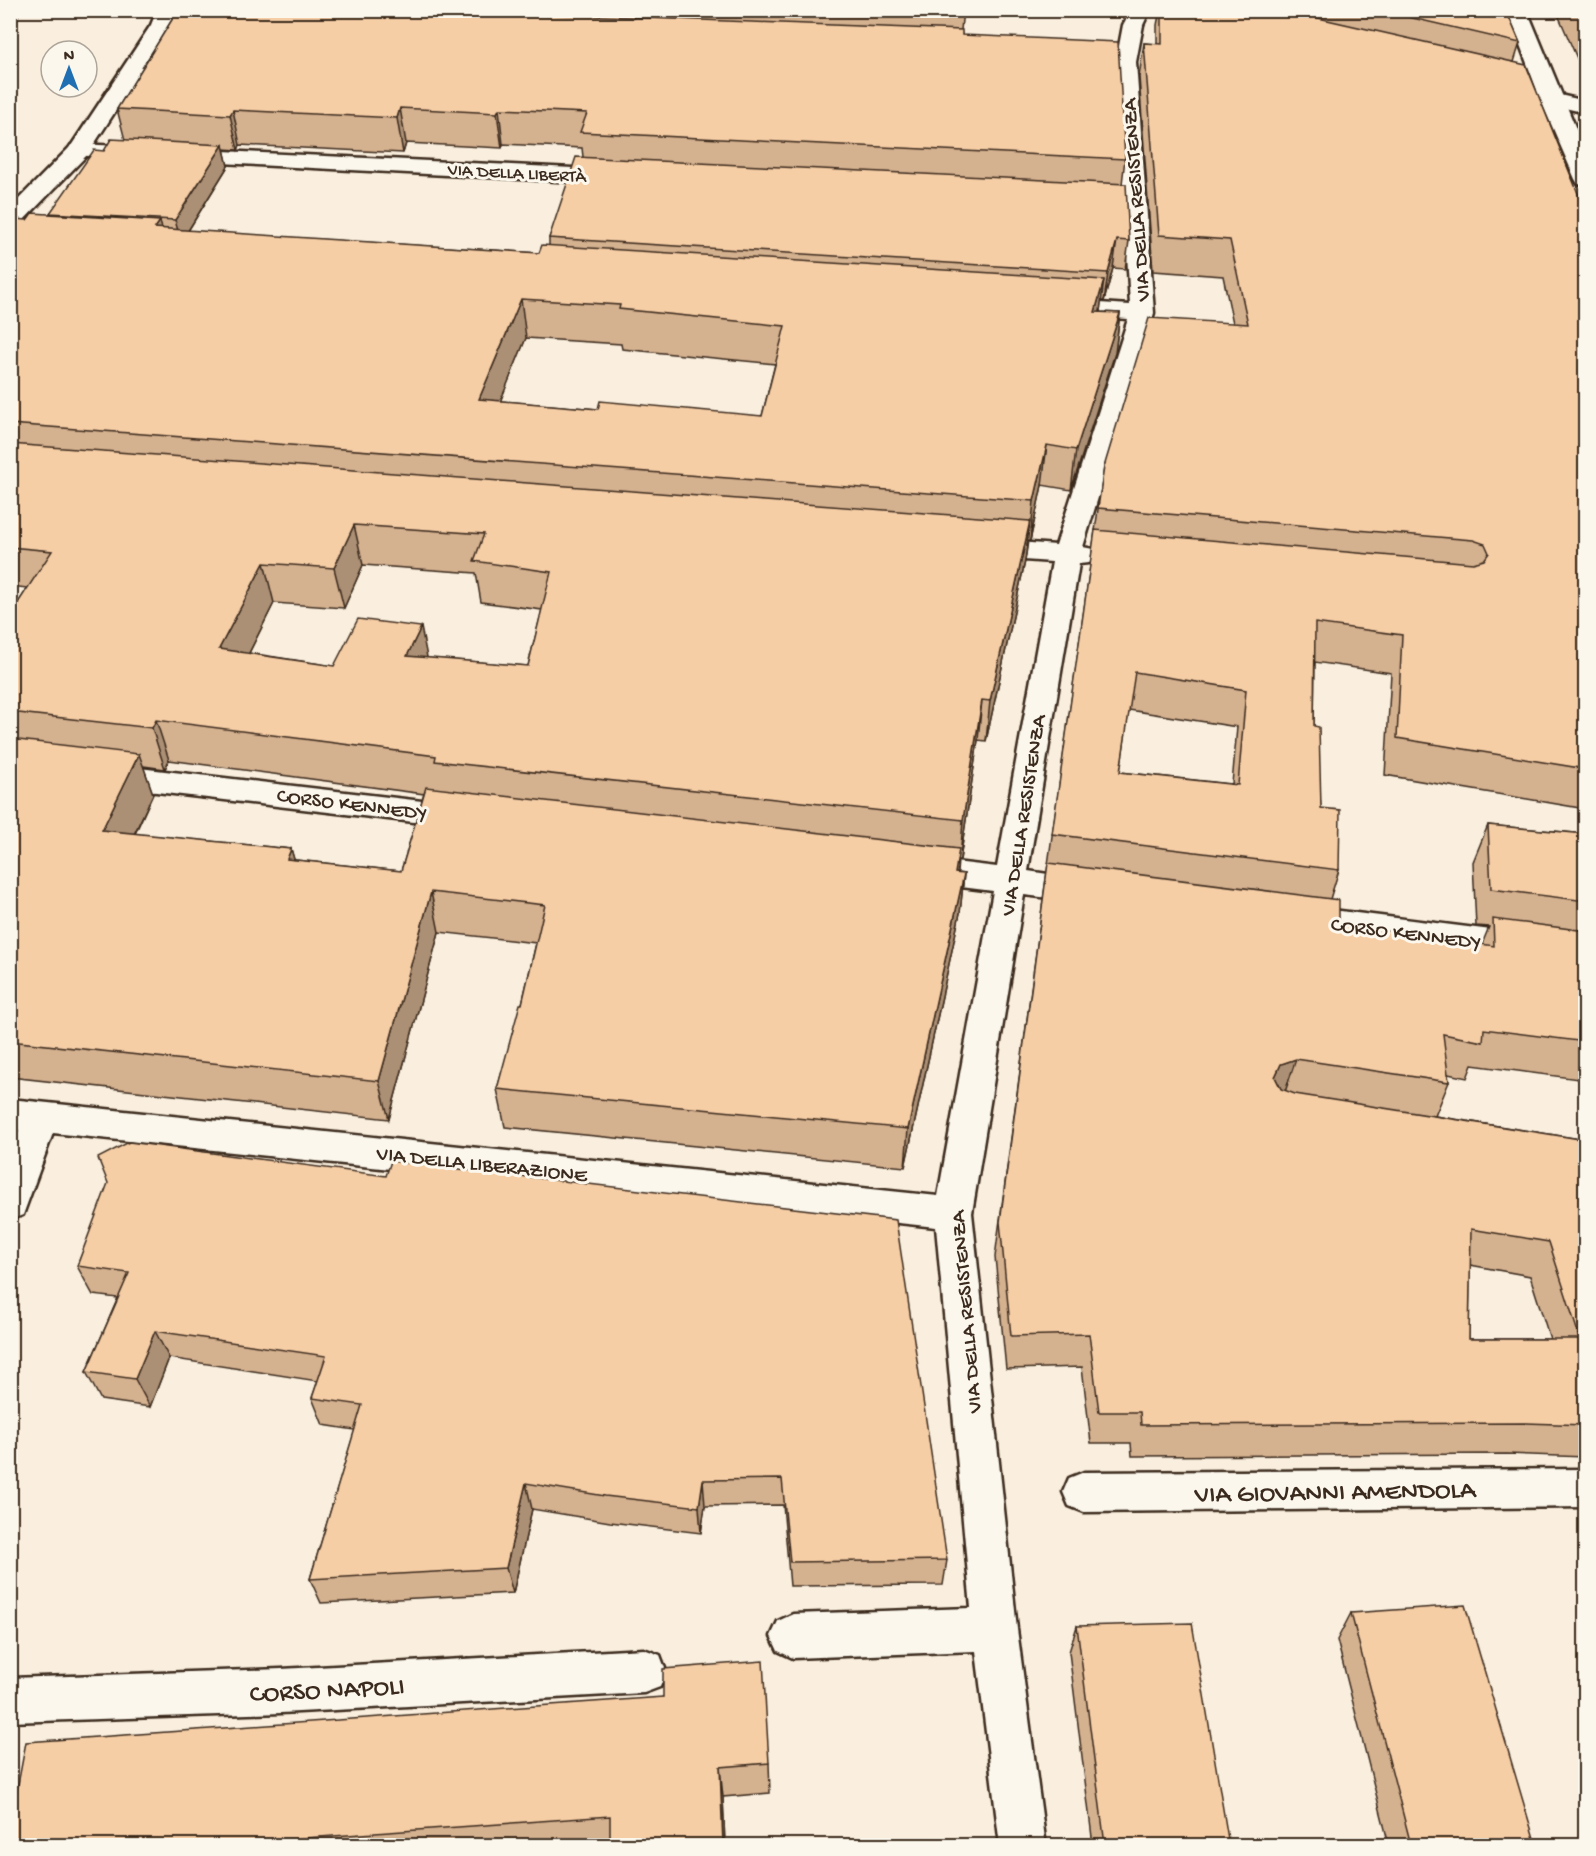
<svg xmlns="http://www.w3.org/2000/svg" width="1596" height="1856" font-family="'Gochi Hand',sans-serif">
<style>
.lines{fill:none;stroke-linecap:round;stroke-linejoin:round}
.minor-casing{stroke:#3b2a1e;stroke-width:5}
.tertiary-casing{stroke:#3b2a1e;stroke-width:5}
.secondary-casing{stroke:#3b2a1e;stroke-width:5}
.minor{fill:#fbf7ec;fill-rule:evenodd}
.tertiary{fill:#fbf7ec;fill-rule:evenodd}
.secondary{fill:#fbf7ec;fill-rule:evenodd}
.wall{fill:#d4b18f;stroke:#3b2a1e;stroke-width:1.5;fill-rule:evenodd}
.shaded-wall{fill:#ac9074;stroke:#3b2a1e;stroke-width:1.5}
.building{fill:#f6cea6;stroke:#3b2a1e;stroke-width:1.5;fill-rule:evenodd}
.labels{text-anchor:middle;stroke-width:6;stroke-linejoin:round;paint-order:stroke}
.far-street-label{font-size:18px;fill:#3b2a1e;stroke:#fbf7ec}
.street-label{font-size:21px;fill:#3b2a1e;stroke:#fbf7ec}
.near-street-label{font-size:26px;fill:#3b2a1e;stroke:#fbf7ec}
</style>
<rect width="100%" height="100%" fill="#faefde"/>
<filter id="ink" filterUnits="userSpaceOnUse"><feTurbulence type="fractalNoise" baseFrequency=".0167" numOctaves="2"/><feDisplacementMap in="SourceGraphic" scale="12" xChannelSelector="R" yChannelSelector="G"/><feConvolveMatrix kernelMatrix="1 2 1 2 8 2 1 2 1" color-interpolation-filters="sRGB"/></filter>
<g filter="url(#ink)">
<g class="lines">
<defs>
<path id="minor" d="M 1131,10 L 1150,10 L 1143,25 L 1136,62 L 1154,313 L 1083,547 L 1098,550 L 1102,556 L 1098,562 L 1079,564 L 1028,871 L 1101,882 L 1106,891 L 1101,900 L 1090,903 L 1024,895 L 972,1213 L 1017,1629 L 1046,1846 L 1000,1846 L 976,1651 L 793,1658 L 778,1651 L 771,1636 L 778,1621 L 793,1614 L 971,1608 L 936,1227 L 53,1133 L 23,1215 L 10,1220 L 10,1152 L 19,1130 L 10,1129 L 10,1099 L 938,1196 L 993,891 L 921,882 L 910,878 L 905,870 L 910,862 L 921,858 L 997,867 L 1052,562 L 981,557 L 971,554 L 967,548 L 971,542 L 981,539 L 1056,545 L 1128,319 L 1054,314 L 1046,312 L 1042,307 L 1046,302 L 1054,300 L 1130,305 L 1116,62 L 1123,25 Z
M 1551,93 L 1586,101 L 1586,113 L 1544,103 L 1541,99 L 1544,95 Z
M 79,144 L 614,170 L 622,172 L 625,177 L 622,182 L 614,184 L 71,155 L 68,150 L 71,145 Z
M 105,764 L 465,806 L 476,809 L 481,817 L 476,825 L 465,828 L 105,786 L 94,783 L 90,775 L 94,767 Z
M 1293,905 L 1586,942 L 1586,968 L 1293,929 L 1281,926 L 1277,917 L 1281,908 Z
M 1586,1469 L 1586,1507 L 1084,1512 L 1069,1506 L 1063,1492 L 1069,1478 L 1084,1472 Z
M 644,1649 L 660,1655 L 666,1671 L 660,1687 L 644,1693 L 281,1713 L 10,1722 L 10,1678 L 281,1669 Z"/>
<path id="tertiary" d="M 1507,10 L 1527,10 L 1586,153 L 1586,185 L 1578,184 L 1575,179 L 1542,103 L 1487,90 L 1484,86 L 1487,82 L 1494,80 L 1537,90 Z"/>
<path id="secondary" d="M 157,10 L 177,10 L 171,25 L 87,155 L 18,226 L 10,228 L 10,208 L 71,146 L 151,25 Z"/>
</defs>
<use href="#minor" class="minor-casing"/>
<use href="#tertiary" class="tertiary-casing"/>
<use href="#secondary" class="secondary-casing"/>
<use href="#minor" class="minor"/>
<use href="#tertiary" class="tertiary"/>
<use href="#secondary" class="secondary"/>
</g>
<path class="wall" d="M 178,10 L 963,10 L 961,30 L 962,35 L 1125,159 L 1122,184 L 1129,241 L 1125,269 L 1113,268 L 1104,301 L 1101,301 L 1100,312 L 1120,313 L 1115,353 L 1071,490 L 1042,485 L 1030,541 L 1028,541 L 1025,561 L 986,741 L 978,740 L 960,860 L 958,860 L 957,873 L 964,874 L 960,913 L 905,1167 L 505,1127 L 497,1089 L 522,1004 L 536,943 L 439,932 L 389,1119 L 10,1077 L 10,615 L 28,588 L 10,586 L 10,224 L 50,214 L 50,213 L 104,151 L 125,140 L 117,109 ZM 406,143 L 502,148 L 503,144 L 582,148 L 583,157 L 549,238 L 549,246 L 539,253 L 188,231 L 228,166 L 224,149 L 238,150 L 240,145 L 403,153 ZM 526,338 L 621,344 L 622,349 L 775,364 L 762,416 L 598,409 L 500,401 ZM 363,565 L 476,573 L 481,602 L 542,610 L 528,666 L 427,658 L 334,666 L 249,653 L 274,603 L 344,608 ZM 169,760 L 424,794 L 401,871 L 294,860 L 291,849 L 135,834 L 153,794 L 143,766 L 165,769 Z
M 1160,10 L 1506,10 L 1520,43 L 1514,62 L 1586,213 L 1586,809 L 1385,775 L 1391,673 L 1315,662 L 1314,726 L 1321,808 L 1339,870 L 1330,899 L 1339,924 L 1482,944 L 1489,927 L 1476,926 L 1473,862 L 1488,825 L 1586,834 L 1586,1080 L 1472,1065 L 1467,1078 L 1448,1074 L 1449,1082 L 1435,1116 L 1586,1140 L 1586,1457 L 1507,1454 L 1132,1456 L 1131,1443 L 1091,1443 L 1082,1367 L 1006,1369 L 995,1257 L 1043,900 L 1104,467 L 1233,323 L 1223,276 L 1153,271 L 1139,77 L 1144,43 L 1157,44 L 1157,25 ZM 1129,710 L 1237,727 L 1232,784 L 1120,772 ZM 1470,1265 L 1530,1276 L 1550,1339 L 1469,1339 Z
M 1556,10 L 1586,10 L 1586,79 Z
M 129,1142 L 947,1560 L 943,1585 L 790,1586 L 783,1505 L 705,1506 L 701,1533 L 610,1522 L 532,1509 L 513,1593 L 321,1603 L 310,1579 L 355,1430 L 323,1425 L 312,1398 L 318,1381 L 169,1358 L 150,1407 L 101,1400 L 86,1372 L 118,1298 L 93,1295 L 77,1266 Z
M 1351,1613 L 1536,1845 L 1389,1845 L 1337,1640 Z
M 1077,1626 L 1229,1845 L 1093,1845 L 1069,1652 Z
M 663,1697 L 769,1763 L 770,1793 L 723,1797 L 725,1845 L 10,1845 Z"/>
<path class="shaded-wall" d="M 10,10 L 19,10 L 10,57 Z
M 400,108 L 406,143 L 403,153 L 397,118 Z
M 499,109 L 503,144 L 502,148 L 497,113 Z
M 233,110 L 240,145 L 238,150 L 230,115 Z
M 223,145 L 228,166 L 181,242 L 175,220 Z
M 160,221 L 170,260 L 155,228 Z
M 1117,240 L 1113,268 L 1104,301 L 1108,273 Z
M 1104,280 L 1099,319 L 1095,312 Z
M 521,299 L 526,338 L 485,439 L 479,399 Z
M 1120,313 L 1115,353 L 1071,490 L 1076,450 Z
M 1047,445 L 1042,485 L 1030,541 L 1034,501 Z
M 1030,521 L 1025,561 L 986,741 L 990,701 Z
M 354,525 L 363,565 L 344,608 L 334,568 Z
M 264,563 L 274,603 L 231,689 L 219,649 Z
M 421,627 L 429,667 L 407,656 Z
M 982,700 L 978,740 L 960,860 L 963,820 Z
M 156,720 L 169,760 L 165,769 L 152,728 Z
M 139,754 L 153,794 L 117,870 L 102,830 Z
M 291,849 L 303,889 L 287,859 Z
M 964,874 L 960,913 L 905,1167 L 908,1129 Z
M 431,892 L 439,932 L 389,1119 L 379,1081 Z
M 1296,1059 L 1284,1095 L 1275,1077 L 1281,1064 Z
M 155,1331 L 169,1358 L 150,1407 L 135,1379 Z
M 703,1480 L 705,1506 L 701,1533 L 699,1507 Z
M 526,1483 L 532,1509 L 513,1593 L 506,1568 Z
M 720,1767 L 723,1797 L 725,1845 L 723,1845 Z"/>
<path class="building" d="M 178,10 L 441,10 L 962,30 L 962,35 L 1118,42 L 1125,159 L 580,132 L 587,113 L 499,109 L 497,113 L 400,108 L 397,118 L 233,110 L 230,115 L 117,109 Z
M 921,10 L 963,10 L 962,12 Z
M 1162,10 L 1283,10 L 1526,65 L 1586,213 L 1586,769 L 1397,738 L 1402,635 L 1315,623 L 1314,726 L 1319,727 L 1321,808 L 1340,810 L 1339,870 L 1052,834 L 1095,530 L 1473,563 L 1484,560 L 1489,553 L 1485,544 L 1473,540 L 1098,508 L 1104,467 L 1149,318 L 1248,324 L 1230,240 L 1159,235 L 1144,43 L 1162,44 ZM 1135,672 L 1246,690 L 1238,785 L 1120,772 Z
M 1378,10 L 1506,10 L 1520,43 Z
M 111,139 L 223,145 L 175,220 L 50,213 L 94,150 L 104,151 Z
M 576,157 L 1126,184 L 1129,241 L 1117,240 L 1108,273 L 549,238 Z
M 32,213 L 160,221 L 155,228 L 539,253 L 542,245 L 1104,280 L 1095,312 L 1120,313 L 1076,450 L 1047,445 L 1034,501 L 10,424 L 10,224 L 15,219 L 27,220 ZM 521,299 L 620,305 L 619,309 L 785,326 L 762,416 L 600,401 L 598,409 L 479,399 Z
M 10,444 L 1030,521 L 990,701 L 982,700 L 963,820 L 435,761 L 436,756 L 156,720 L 152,728 L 10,712 L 10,615 L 52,551 L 10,547 ZM 354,525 L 484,534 L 474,561 L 551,572 L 528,666 L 407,656 L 421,627 L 358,619 L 334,666 L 219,649 L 264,563 L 334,568 Z
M 10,739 L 139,754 L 102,830 L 291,849 L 287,859 L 401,871 L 426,787 L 959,849 L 955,873 L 964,874 L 908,1129 L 497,1089 L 520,1004 L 522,1004 L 545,905 L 431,892 L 379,1081 L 10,1041 Z
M 1488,825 L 1586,834 L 1586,901 L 1491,889 Z
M 1048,863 L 1339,900 L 1339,924 L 1494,946 L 1493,919 L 1586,931 L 1586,1042 L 1484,1029 L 1483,1042 L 1443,1034 L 1449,1082 L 1296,1059 L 1281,1064 L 1275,1077 L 1281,1089 L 1295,1094 L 1586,1140 L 1586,1425 L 1526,1423 L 1141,1425 L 1140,1412 L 1099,1412 L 1089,1334 L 1011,1336 L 1000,1222 ZM 1471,1229 L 1549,1242 L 1580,1339 L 1469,1339 Z
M 129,1142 L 386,1176 L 391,1161 L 896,1220 L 947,1560 L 790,1562 L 782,1479 L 703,1480 L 699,1507 L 605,1496 L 526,1483 L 506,1568 L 310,1579 L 362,1405 L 312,1398 L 326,1356 L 155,1331 L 135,1379 L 86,1372 L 129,1273 L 77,1266 L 108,1183 L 98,1158 Z
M 1465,1605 L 1536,1845 L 1411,1845 L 1351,1613 Z
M 1192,1623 L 1229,1845 L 1105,1845 L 1077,1626 Z
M 763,1661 L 769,1763 L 720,1767 L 723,1845 L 610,1845 L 610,1816 L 208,1845 L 10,1845 L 10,1827 L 26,1742 L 663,1697 L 663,1669 Z"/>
</g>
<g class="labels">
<g class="far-street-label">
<text transform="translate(517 172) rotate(3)" y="6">VIA DELLA LIBERTÀ</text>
</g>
<g class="street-label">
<text transform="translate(1135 200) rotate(-94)" y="7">VIA DELLA RESISTENZA</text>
<text transform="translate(352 803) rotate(7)" y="7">CORSO KENNEDY</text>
<text transform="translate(1022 815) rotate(-81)" y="7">VIA DELLA RESISTENZA</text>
<text transform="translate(1406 932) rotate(7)" y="7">CORSO KENNEDY</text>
<text transform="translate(482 1163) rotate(6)" y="7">VIA DELLA LIBERAZIONE</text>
<text transform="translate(965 1312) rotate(-95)" y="7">VIA DELLA RESISTENZA</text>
</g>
<g class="near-street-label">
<text transform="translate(1335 1490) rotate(-1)" y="9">VIA GIOVANNI AMENDOLA</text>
<text transform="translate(327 1688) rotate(-3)" y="9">CORSO NAPOLI</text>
</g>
</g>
<rect width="1596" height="1856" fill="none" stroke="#fbf7ec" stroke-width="36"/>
<rect x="18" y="18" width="1560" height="1820" fill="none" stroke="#3b2a1e" stroke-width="2" filter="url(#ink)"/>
<g transform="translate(69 69)"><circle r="28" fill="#fbf7ec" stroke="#aea59a" stroke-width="1.5"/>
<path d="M0-4.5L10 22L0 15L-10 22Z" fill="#1f6fb2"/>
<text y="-9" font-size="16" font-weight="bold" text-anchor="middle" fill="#3b2a1e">N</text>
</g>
</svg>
